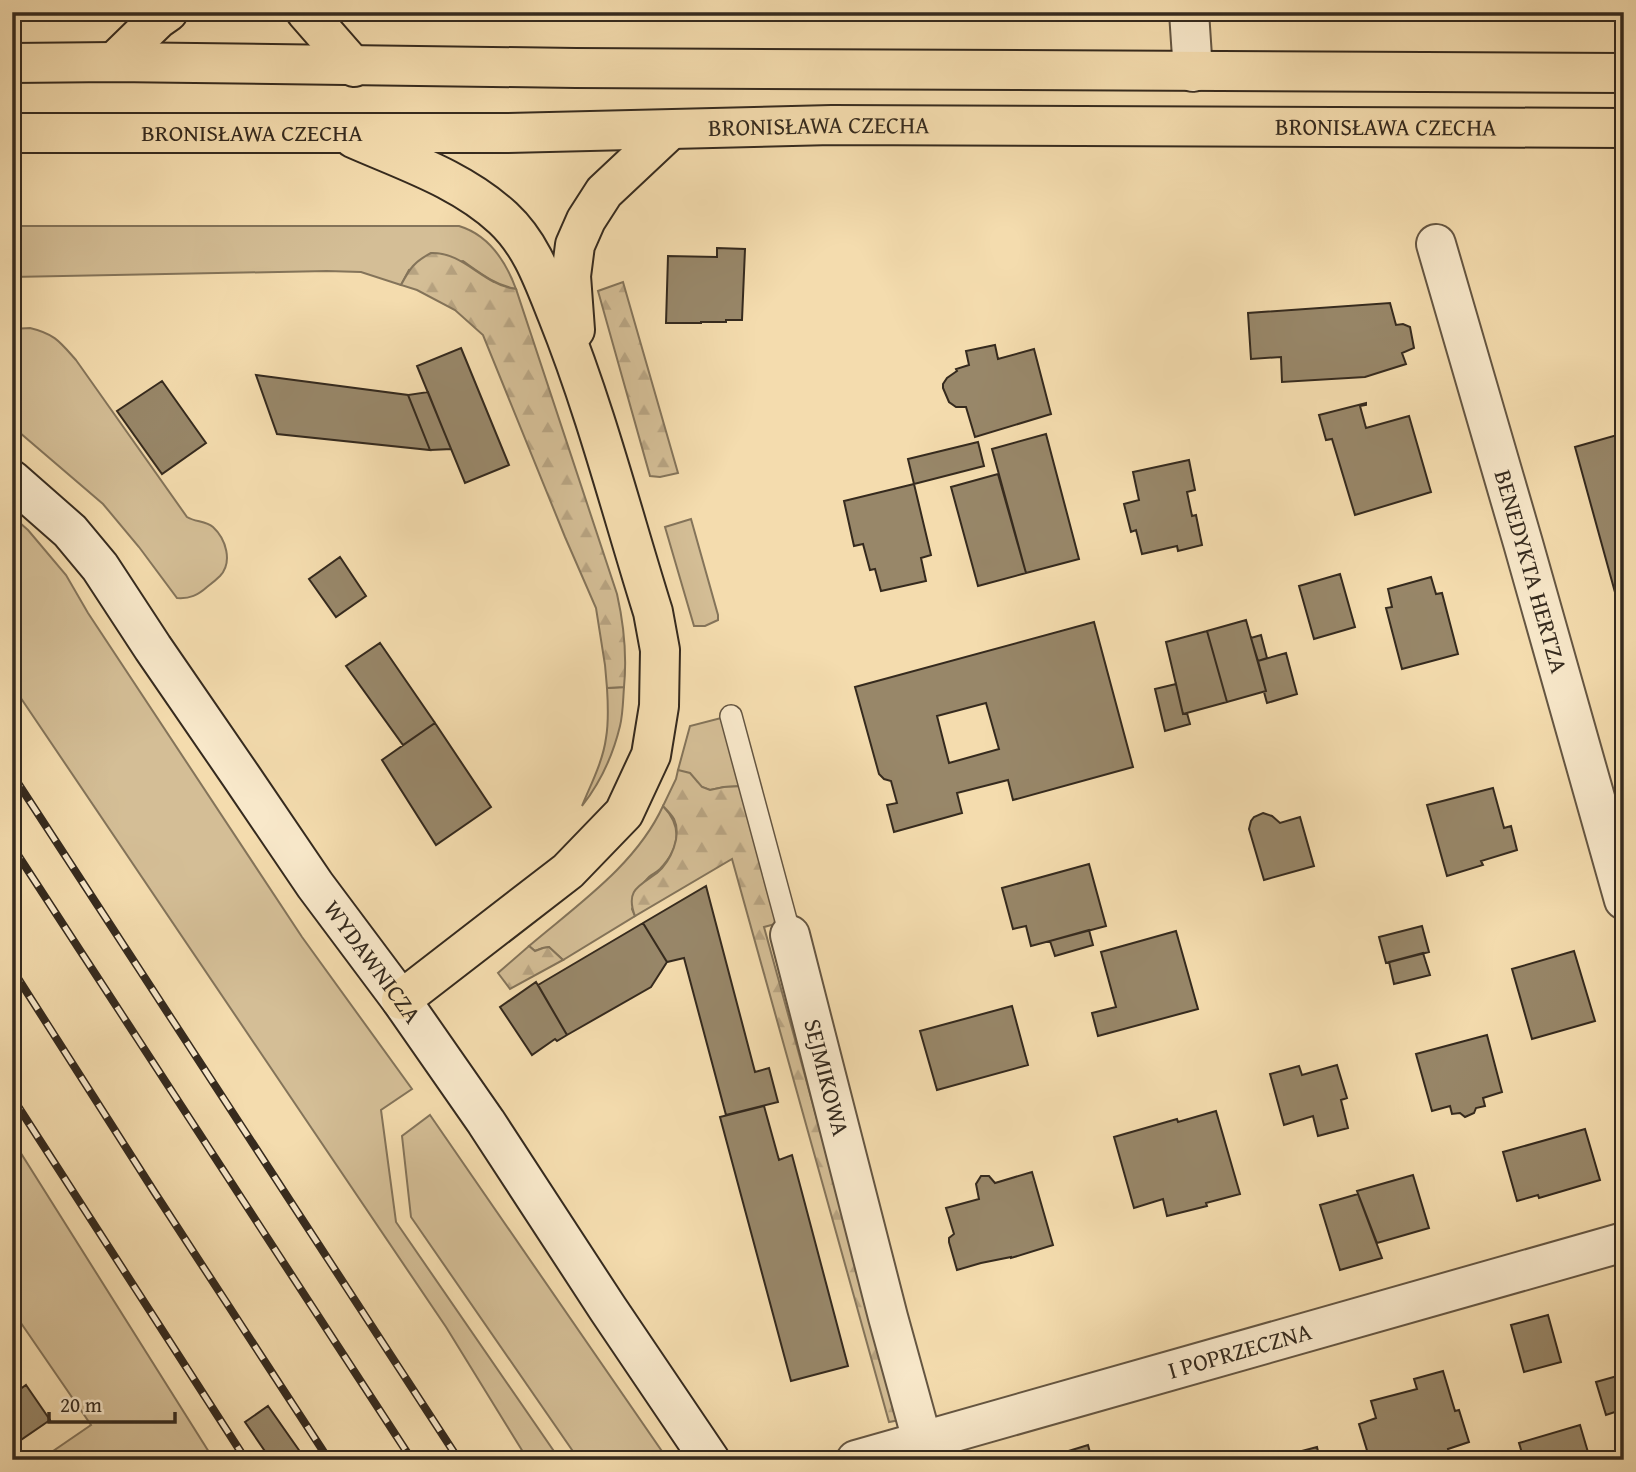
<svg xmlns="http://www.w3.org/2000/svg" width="1636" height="1472" font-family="'Gentium Book Plus',serif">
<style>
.grass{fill:#d4be96;stroke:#84745a;stroke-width:2}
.forest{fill:url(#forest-firs);stroke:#84745a;stroke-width:2}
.building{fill:#988769;stroke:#352a1e;stroke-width:2;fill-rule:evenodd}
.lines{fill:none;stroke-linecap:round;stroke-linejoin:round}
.service-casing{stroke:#655642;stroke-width:24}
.minor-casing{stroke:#655642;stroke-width:42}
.secondary-casing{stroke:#352a1e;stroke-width:42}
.primary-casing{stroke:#352a1e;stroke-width:42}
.service{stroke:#f8e8ca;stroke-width:21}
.minor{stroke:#f8e8ca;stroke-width:38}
.secondary{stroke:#f8e8ca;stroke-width:38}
.primary{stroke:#f4dcae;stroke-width:38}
.rail-casing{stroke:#352a1e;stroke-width:8}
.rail{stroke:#f8e8ca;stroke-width:5;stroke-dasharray:16;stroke-linecap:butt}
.labels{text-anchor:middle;stroke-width:6;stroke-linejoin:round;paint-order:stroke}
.street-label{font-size:24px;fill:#352a1e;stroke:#f8e8ca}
</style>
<defs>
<pattern id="forest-firs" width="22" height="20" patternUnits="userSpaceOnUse" patternTransform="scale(1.75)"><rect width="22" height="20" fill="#d4be96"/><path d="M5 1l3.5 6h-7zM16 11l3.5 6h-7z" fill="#b7a381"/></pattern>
</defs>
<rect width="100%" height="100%" fill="#f4dcae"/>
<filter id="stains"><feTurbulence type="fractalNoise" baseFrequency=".00286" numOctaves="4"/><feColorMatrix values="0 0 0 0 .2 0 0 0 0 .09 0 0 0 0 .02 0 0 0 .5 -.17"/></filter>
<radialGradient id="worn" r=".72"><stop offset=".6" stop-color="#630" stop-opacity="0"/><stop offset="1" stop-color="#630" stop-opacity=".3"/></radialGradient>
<path class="grass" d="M 12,226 L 459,226 C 489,235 506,262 516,289 C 495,285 480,273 463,261 L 409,270 L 401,285 L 361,272 L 327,271 L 12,277 Z
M 30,328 C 55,334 60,342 76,360 L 187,517 C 195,522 206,521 213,527 C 226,539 233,562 220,576 C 216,580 211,584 207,587 C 198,595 190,599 177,598 L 139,547 L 103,504 L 12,426 L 12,329 Z
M 12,516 L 28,530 L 66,575 L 88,613 L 302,937 L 412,1089 L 381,1110 L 396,1222 L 560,1460 L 528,1460 L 446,1327 L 12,685 Z
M 691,519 L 718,615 L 718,620 L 705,626 L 694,626 L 665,527 Z
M 624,687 C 623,700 623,714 620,726 C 613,755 600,783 582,806 C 591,784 603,761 606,738 C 609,721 608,704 607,688 Z
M 725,717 L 743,786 L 724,787 L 710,790 L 702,787 L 678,770 L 690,726 Z
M 663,806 C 683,827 679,849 660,869 C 656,873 650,875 647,879 C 641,884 636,901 632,909 L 635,916 L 563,960 L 549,947 L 543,948 L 535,951 L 529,946 C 577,905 636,865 663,806 Z
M 430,1115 L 668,1460 L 579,1460 L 411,1217 L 402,1136 Z
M 12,1139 L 214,1460 L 40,1460 L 91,1425 L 12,1310 Z"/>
<path class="forest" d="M 431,253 C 456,252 473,271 494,282 C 501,286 508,288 516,289 L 617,594 C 624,625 627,656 624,687 L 607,688 L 605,665 L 596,608 L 565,537 L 483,335 L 455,310 L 417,290 L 401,285 C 410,268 414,262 431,253 Z
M 623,282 L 678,473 L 660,477 L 650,476 L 598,291 Z
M 678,770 L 690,773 L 702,787 L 710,790 L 724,787 L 743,786 L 779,923 L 764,927 L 900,1420 L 889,1422 L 732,859 L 635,916 C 625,890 639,886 657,873 C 671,861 682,836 674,819 C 671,814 667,810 663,806 L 676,779 Z
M 529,946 L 535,951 L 543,948 L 549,947 L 563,960 L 510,989 L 498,973 Z"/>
<path class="building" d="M 717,248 L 745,249 L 742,320 L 726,320 L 726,322 L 701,322 L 701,323 L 666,323 L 668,256 L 717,257 Z
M 1390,303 L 1396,325 L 1403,324 L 1410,327 L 1414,348 L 1402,353 L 1406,364 L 1365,377 L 1282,382 L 1281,357 L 1251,359 L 1248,313 Z
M 995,345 L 998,359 L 1034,349 L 1051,414 L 975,437 L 966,407 L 956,407 L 949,402 L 943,388 L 943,384 L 947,378 L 957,371 L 956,369 L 969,365 L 966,351 Z
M 461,348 L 509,465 L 465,483 L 417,366 Z
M 256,375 L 408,395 L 430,450 L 277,434 Z
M 162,381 L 206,443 L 162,474 L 117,411 Z
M 428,392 L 451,449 L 430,450 L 408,395 Z
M 1366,403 L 1366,405 L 1360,406 L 1366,428 L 1409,416 L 1431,492 L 1355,515 L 1332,439 L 1326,440 L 1319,415 Z
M 1624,433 L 1624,625 L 1575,447 Z
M 1046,434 L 1079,559 L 1026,573 L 992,449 Z
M 978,442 L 984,466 L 914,484 L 908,459 Z
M 1189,460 L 1195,490 L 1187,492 L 1192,516 L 1196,515 L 1202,545 L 1178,551 L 1177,546 L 1142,554 L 1136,530 L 1131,532 L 1124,504 L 1139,500 L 1133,472 Z
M 998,474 L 1026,573 L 978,586 L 951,487 Z
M 914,484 L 931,555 L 921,558 L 926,581 L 881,591 L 875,569 L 870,570 L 863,544 L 854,546 L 844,501 Z
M 340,557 L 366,596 L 336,617 L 309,579 Z
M 1340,574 L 1355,627 L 1314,639 L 1299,586 Z
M 1431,577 L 1436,594 L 1442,593 L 1458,654 L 1402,669 L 1386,608 L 1392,607 L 1388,589 Z
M 1246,620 L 1266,691 L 1227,702 L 1207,631 Z
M 1094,622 L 1133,767 L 1013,800 L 1008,780 L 957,793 L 962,813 L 894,832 L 887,805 L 897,803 L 891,781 L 884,779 L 879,774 L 855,687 ZM 986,703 L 999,749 L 949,763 L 937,716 Z
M 1207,631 L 1227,702 L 1183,714 L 1166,642 Z
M 1261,635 L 1267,658 L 1258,661 L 1251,638 Z
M 380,643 L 435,723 L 403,745 L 346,666 Z
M 1286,653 L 1297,694 L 1267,703 L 1264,692 L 1266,691 L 1258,661 Z
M 1176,684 L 1183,714 L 1187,713 L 1190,724 L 1165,731 L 1155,689 Z
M 435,723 L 491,807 L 436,845 L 382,760 Z
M 1493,788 L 1504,828 L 1511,826 L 1517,850 L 1481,861 L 1483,865 L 1447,876 L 1427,805 Z
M 1263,813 L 1272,816 L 1280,823 L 1300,817 L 1314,866 L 1264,880 L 1249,829 L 1251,821 L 1254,817 Z
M 1089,864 L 1106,926 L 1031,946 L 1026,926 L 1013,929 L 1002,888 Z
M 706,886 L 755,1072 L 769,1068 L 778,1102 L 726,1115 L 684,958 L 667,962 L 643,923 Z
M 643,923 L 667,962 L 651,987 L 567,1035 L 538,985 Z
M 1422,926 L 1429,952 L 1386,963 L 1379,937 Z
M 1089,930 L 1093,945 L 1055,956 L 1050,941 Z
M 1176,931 L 1198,1009 L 1098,1036 L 1092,1013 L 1116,1007 L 1101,952 Z
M 1574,951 L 1595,1021 L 1532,1039 L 1512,969 Z
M 1423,953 L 1430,975 L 1394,984 L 1389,962 Z
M 536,982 L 567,1035 L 557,1041 L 555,1039 L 532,1055 L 500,1007 Z
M 1012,1006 L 1028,1065 L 937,1090 L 920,1031 Z
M 1487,1035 L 1502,1092 L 1483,1098 L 1485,1106 L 1476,1108 L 1474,1113 L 1465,1117 L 1460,1113 L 1452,1114 L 1450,1106 L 1432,1111 L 1416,1054 Z
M 1337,1065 L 1347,1098 L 1341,1100 L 1348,1128 L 1318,1136 L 1313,1116 L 1284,1125 L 1270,1074 L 1299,1066 L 1302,1075 Z
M 764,1106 L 779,1160 L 792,1155 L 848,1366 L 791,1381 L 720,1117 Z
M 1216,1111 L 1240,1194 L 1206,1203 L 1207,1206 L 1167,1216 L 1163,1199 L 1134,1208 L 1114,1137 L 1177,1119 L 1178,1122 Z
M 1585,1129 L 1600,1180 L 1539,1198 L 1538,1195 L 1517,1201 L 1503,1152 Z
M 1032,1172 L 1053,1245 L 1011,1258 L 1011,1257 L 981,1263 L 957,1270 L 949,1242 L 949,1238 L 954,1234 L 946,1208 L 979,1199 L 976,1184 L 981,1176 L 989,1176 L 995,1183 Z
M 1413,1175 L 1429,1228 L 1377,1243 L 1357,1191 Z
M 1358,1194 L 1382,1258 L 1340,1270 L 1320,1205 Z
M 1548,1315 L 1561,1362 L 1524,1372 L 1511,1325 Z
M 1624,1319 L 1624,1347 L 1616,1321 Z
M 1443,1371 L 1455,1411 L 1459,1410 L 1469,1442 L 1448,1449 L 1449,1452 L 1420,1460 L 1387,1460 L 1385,1452 L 1369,1457 L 1359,1424 L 1376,1418 L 1371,1401 L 1417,1389 L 1414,1379 Z
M 1624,1374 L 1624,1409 L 1606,1415 L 1596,1382 Z
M 26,1385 L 50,1420 L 12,1446 L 12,1395 Z
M 268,1406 L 301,1453 L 305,1460 L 271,1460 L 245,1422 Z
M 1580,1425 L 1590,1459 L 1524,1460 L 1519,1443 Z
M 1088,1445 L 1092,1460 L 1050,1460 L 1049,1457 Z
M 1317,1447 L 1320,1460 L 1267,1460 Z"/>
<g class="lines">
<defs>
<path id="service" d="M 731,716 L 790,935"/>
<g id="minor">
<path d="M 1189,12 L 1193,72"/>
<path id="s1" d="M 1436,244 L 1523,543 L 1624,900"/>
<path id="s2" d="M 790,935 L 888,1317 L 922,1440"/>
<path id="s3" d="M 856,1460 L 1624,1242"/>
</g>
<g id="secondary">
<path id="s4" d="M 12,480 L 70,531 L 100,567 L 153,648 L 241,776 L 315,885 L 401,1000 L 486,1122 L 608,1309 L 710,1460"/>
</g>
<g id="primary">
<path d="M 306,12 L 354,67"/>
<path d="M 114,62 L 158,19 L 168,12"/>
<path d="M 12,63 L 114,62 L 576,68 L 1624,73"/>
<path id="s5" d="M 12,133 L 508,133 L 832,125 L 1624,128"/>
<path d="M 353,138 C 405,161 461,179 503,218 C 531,244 543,279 557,314 C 596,411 622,513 653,612 L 660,650 L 659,706 L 651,755 L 624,813 L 568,871 L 401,1000"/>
<path d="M 575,330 L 571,276 L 575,245 L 586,220 L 604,192 L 670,130"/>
</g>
</defs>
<use href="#service" class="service-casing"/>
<use href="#minor" class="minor-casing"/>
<use href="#secondary" class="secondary-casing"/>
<use href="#primary" class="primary-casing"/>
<use href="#service" class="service"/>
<use href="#minor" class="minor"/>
<use href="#secondary" class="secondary"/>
<use href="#primary" class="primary"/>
<defs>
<path id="rail" d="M 12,774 L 459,1460
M 12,846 L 412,1460
M 12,969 L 155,1193 L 329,1460
M 12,1097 L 246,1460"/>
</defs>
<use href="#rail" class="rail-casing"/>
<use href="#rail" class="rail"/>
</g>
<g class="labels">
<g class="street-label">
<text dy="8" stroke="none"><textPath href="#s5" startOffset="807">BRONISŁAWA CZECHA</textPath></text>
<text dy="8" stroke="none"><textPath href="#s5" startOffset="1374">BRONISŁAWA CZECHA</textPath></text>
<text dy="8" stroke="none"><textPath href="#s5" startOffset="240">BRONISŁAWA CZECHA</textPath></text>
<text dy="8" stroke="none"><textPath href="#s1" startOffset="341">BENEDYKTA HERTZA</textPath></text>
<text dy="8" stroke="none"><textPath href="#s4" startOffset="604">WYDAWNICZA</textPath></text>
<text dy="8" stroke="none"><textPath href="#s2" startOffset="147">SEJMIKOWA</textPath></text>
<text dy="8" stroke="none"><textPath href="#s3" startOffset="399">I POPRZECZNA</textPath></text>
</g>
</g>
<rect width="1636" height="1472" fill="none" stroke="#f4dcae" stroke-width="42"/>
<rect x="14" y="14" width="1608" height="1444" fill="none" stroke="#352a1e" stroke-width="3.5"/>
<rect x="21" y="21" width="1594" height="1430" fill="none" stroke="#352a1e" stroke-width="2"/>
<path d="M49 1412v10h126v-10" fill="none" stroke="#352a1e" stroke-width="3.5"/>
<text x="60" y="1412" font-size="21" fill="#352a1e" stroke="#f8e8ca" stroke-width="5" paint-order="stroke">20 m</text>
<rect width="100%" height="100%" filter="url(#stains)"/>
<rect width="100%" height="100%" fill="url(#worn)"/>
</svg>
